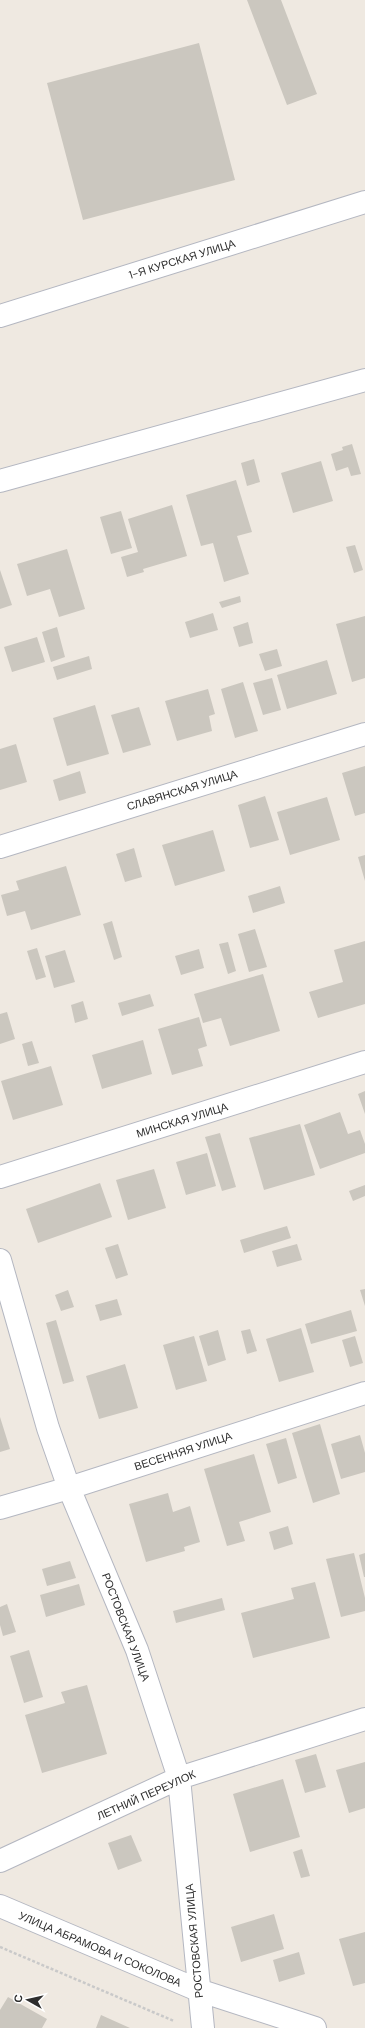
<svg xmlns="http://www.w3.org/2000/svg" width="365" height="2028" font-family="'DM Sans',sans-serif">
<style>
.building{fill:#cbc7bf}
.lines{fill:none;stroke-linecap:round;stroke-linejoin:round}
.minor-casing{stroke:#b4b7c1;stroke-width:24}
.path{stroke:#c9c9c9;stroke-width:2.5;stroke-dasharray:3 2;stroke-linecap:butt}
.minor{stroke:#fff;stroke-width:22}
.labels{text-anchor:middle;stroke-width:4;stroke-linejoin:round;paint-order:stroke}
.street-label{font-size:11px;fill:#2e2e2e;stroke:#fff}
</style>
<rect width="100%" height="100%" fill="#efe9e1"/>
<path class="building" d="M 247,0 L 281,0 L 317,94 L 287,105 Z
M 199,43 L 235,180 L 83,220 L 47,83 Z
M 352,444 L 361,474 L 351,476 L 348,467 L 336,471 L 331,454 L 343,450 L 342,447 Z
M 254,459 L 260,482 L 247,486 L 241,463 Z
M 321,461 L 333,501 L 293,513 L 281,473 Z
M 236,480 L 252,532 L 237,536 L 249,574 L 224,582 L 213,543 L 201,546 L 186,495 Z
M 172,505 L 187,556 L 143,569 L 144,572 L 127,577 L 121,557 L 138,552 L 128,519 Z
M 121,511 L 132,548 L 111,554 L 100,517 Z
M 355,545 L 363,570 L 354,573 L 346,547 Z
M 67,549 L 85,609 L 59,617 L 50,589 L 27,596 L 17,564 Z
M 0,570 L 12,605 L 0,609 Z
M 240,596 L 241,602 L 222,608 L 219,602 Z
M 213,613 L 218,630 L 190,638 L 185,622 Z
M 365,616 L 365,678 L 352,682 L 336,624 Z
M 248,622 L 253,643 L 239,647 L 233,627 Z
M 57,627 L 65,657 L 51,662 L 42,632 Z
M 37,637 L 45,662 L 12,672 L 4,647 Z
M 277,649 L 282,666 L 265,671 L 259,654 Z
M 89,656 L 92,669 L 57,680 L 53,667 Z
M 327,660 L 337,694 L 287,709 L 277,675 Z
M 272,678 L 281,710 L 263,715 L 253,683 Z
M 243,682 L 258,731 L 235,738 L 221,689 Z
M 208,689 L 215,714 L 209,716 L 212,731 L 177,741 L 165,701 Z
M 95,705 L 109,754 L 67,766 L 53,718 Z
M 139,707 L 151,745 L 123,753 L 111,715 Z
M 16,744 L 27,782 L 0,790 L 0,749 Z
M 365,766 L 365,813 L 355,816 L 342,773 Z
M 80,771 L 86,793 L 59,801 L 53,780 Z
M 265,796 L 279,840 L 250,848 L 238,805 Z
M 327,797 L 340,840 L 290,855 L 277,812 Z
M 213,830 L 225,871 L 175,886 L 162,845 Z
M 134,848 L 142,877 L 125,882 L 116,854 Z
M 365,855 L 365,881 L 358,857 Z
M 66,866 L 81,915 L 31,930 L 25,911 L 7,916 L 1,895 L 19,890 L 16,881 Z
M 280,886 L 285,903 L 253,913 L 248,896 Z
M 112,921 L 122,957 L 114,960 L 103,924 Z
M 255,929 L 267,967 L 249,972 L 238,934 Z
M 365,941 L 365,1004 L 318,1018 L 309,992 L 343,982 L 334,950 Z
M 228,942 L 236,971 L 228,974 L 219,944 Z
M 37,948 L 46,977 L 36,980 L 27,951 Z
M 199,949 L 204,968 L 181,975 L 175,956 Z
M 65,950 L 75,982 L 54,988 L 45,956 Z
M 263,974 L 280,1031 L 230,1046 L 221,1018 L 203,1023 L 194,994 Z
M 150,994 L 154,1006 L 122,1016 L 118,1003 Z
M 83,1001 L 88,1019 L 75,1023 L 71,1005 Z
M 7,1012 L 15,1039 L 0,1044 L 0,1014 Z
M 199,1017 L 207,1046 L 198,1049 L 203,1066 L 172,1075 L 158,1029 Z
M 143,1040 L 152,1074 L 102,1089 L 92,1055 Z
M 32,1041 L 39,1063 L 28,1066 L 22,1044 Z
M 51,1066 L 63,1105 L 13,1120 L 1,1081 Z
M 365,1091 L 365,1114 L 358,1094 Z
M 340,1112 L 348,1134 L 360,1130 L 365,1144 L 365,1153 L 320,1169 L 304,1125 Z
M 300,1124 L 315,1175 L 264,1190 L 249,1138 Z
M 220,1133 L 236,1187 L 222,1191 L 205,1137 Z
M 207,1153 L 216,1186 L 186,1195 L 176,1162 Z
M 154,1169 L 166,1208 L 128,1220 L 116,1180 Z
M 100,1183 L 112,1217 L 38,1243 L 26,1209 Z
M 365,1185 L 365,1196 L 353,1201 L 349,1191 Z
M 287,1226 L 291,1238 L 244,1253 L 240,1240 Z
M 118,1244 L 128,1275 L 116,1279 L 105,1248 Z
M 297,1244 L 302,1260 L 277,1267 L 272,1251 Z
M 365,1289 L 365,1306 L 360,1290 Z
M 68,1290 L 74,1307 L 61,1311 L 55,1295 Z
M 117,1299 L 122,1315 L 100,1321 L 95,1305 Z
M 351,1310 L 357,1331 L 311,1344 L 305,1324 Z
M 56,1320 L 74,1381 L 63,1384 L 46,1323 Z
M 301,1328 L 314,1372 L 279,1382 L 266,1339 Z
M 250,1329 L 257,1351 L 247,1354 L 241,1331 Z
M 218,1330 L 226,1360 L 208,1366 L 199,1336 Z
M 194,1336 L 207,1381 L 176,1390 L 163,1345 Z
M 355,1336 L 363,1363 L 350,1367 L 342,1340 Z
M 125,1364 L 138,1408 L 99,1419 L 86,1376 Z
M 0,1417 L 10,1449 L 0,1452 Z
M 320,1424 L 340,1494 L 313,1503 L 292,1433 Z
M 360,1435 L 365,1453 L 365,1472 L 341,1479 L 331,1444 Z
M 286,1438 L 297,1478 L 278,1484 L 266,1444 Z
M 254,1454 L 271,1512 L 239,1522 L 245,1541 L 227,1546 L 204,1469 Z
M 168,1493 L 173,1512 L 190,1506 L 200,1542 L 184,1547 L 185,1551 L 146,1562 L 129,1504 Z
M 288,1526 L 293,1544 L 274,1550 L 269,1532 Z
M 354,1553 L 365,1598 L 365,1611 L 341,1617 L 326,1559 Z
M 365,1553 L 365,1577 L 364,1577 L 359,1555 Z
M 70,1561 L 76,1578 L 47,1586 L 42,1569 Z
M 315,1582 L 330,1638 L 253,1658 L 241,1613 L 294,1599 L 291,1588 Z
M 79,1584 L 85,1605 L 46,1617 L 40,1595 Z
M 222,1598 L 225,1610 L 176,1623 L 173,1611 Z
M 7,1604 L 16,1632 L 3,1636 L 0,1625 L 0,1607 Z
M 29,1650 L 43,1697 L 24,1703 L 10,1656 Z
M 87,1685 L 107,1754 L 42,1773 L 25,1715 L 65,1703 L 61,1692 Z
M 316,1754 L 326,1787 L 305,1793 L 295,1760 Z
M 365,1762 L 365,1808 L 349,1813 L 336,1770 Z
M 283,1779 L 300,1837 L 250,1852 L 233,1794 Z
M 131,1835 L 142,1861 L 118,1870 L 108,1843 Z
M 302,1849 L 310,1876 L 301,1878 L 293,1852 Z
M 274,1914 L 284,1949 L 241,1962 L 231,1927 Z
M 365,1932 L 365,1983 L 353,1986 L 339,1939 Z
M 299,1952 L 305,1974 L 279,1982 L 273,1960 Z
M 8,1997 L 47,2019 L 42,2028 L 0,2028 L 0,2010 Z
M 101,2015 L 130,2028 L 96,2028 Z"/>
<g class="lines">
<defs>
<path id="minor" d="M 0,316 L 365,202
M 0,481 L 365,380
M 0,847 L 365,734
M 0,1177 L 365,1062
M 0,1260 L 48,1428 L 69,1488 L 137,1650 L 179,1778 L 203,2028
M 0,1508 L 69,1488 L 365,1393
M 0,1861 L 179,1778 L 365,1719
M 0,1906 L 198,1990 L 315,2028"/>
</defs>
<use href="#minor" class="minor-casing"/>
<path class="path" d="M 0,1947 L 174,2021"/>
<use href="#minor" class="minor"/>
</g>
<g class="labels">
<g class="street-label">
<text transform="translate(182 259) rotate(-17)" y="4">1-Я КУРСКАЯ УЛИЦА</text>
<text transform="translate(182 790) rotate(-17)" y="4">СЛАВЯНСКАЯ УЛИЦА</text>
<text transform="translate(182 1120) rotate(-17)" y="4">МИНСКАЯ УЛИЦА</text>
<text transform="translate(183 1451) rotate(-18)" y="4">ВЕСЕННЯЯ УЛИЦА</text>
<text transform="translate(126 1627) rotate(69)" y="4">РОСТОВСКАЯ УЛИЦА</text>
<text transform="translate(146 1795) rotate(-24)" y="4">ЛЕТНИЙ ПЕРЕУЛОК</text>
<text transform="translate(194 1941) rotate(-95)" y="4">РОСТОВСКАЯ УЛИЦА</text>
<text transform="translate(100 1949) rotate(23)" y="4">УЛИЦА АБРАМОВА И СОКОЛОВА</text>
</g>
</g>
<g transform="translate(28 2000) rotate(278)" stroke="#ffffff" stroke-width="3" paint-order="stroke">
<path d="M0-3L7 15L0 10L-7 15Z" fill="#2e2e2e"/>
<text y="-6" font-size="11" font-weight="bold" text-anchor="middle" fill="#2e2e2e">С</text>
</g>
</svg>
